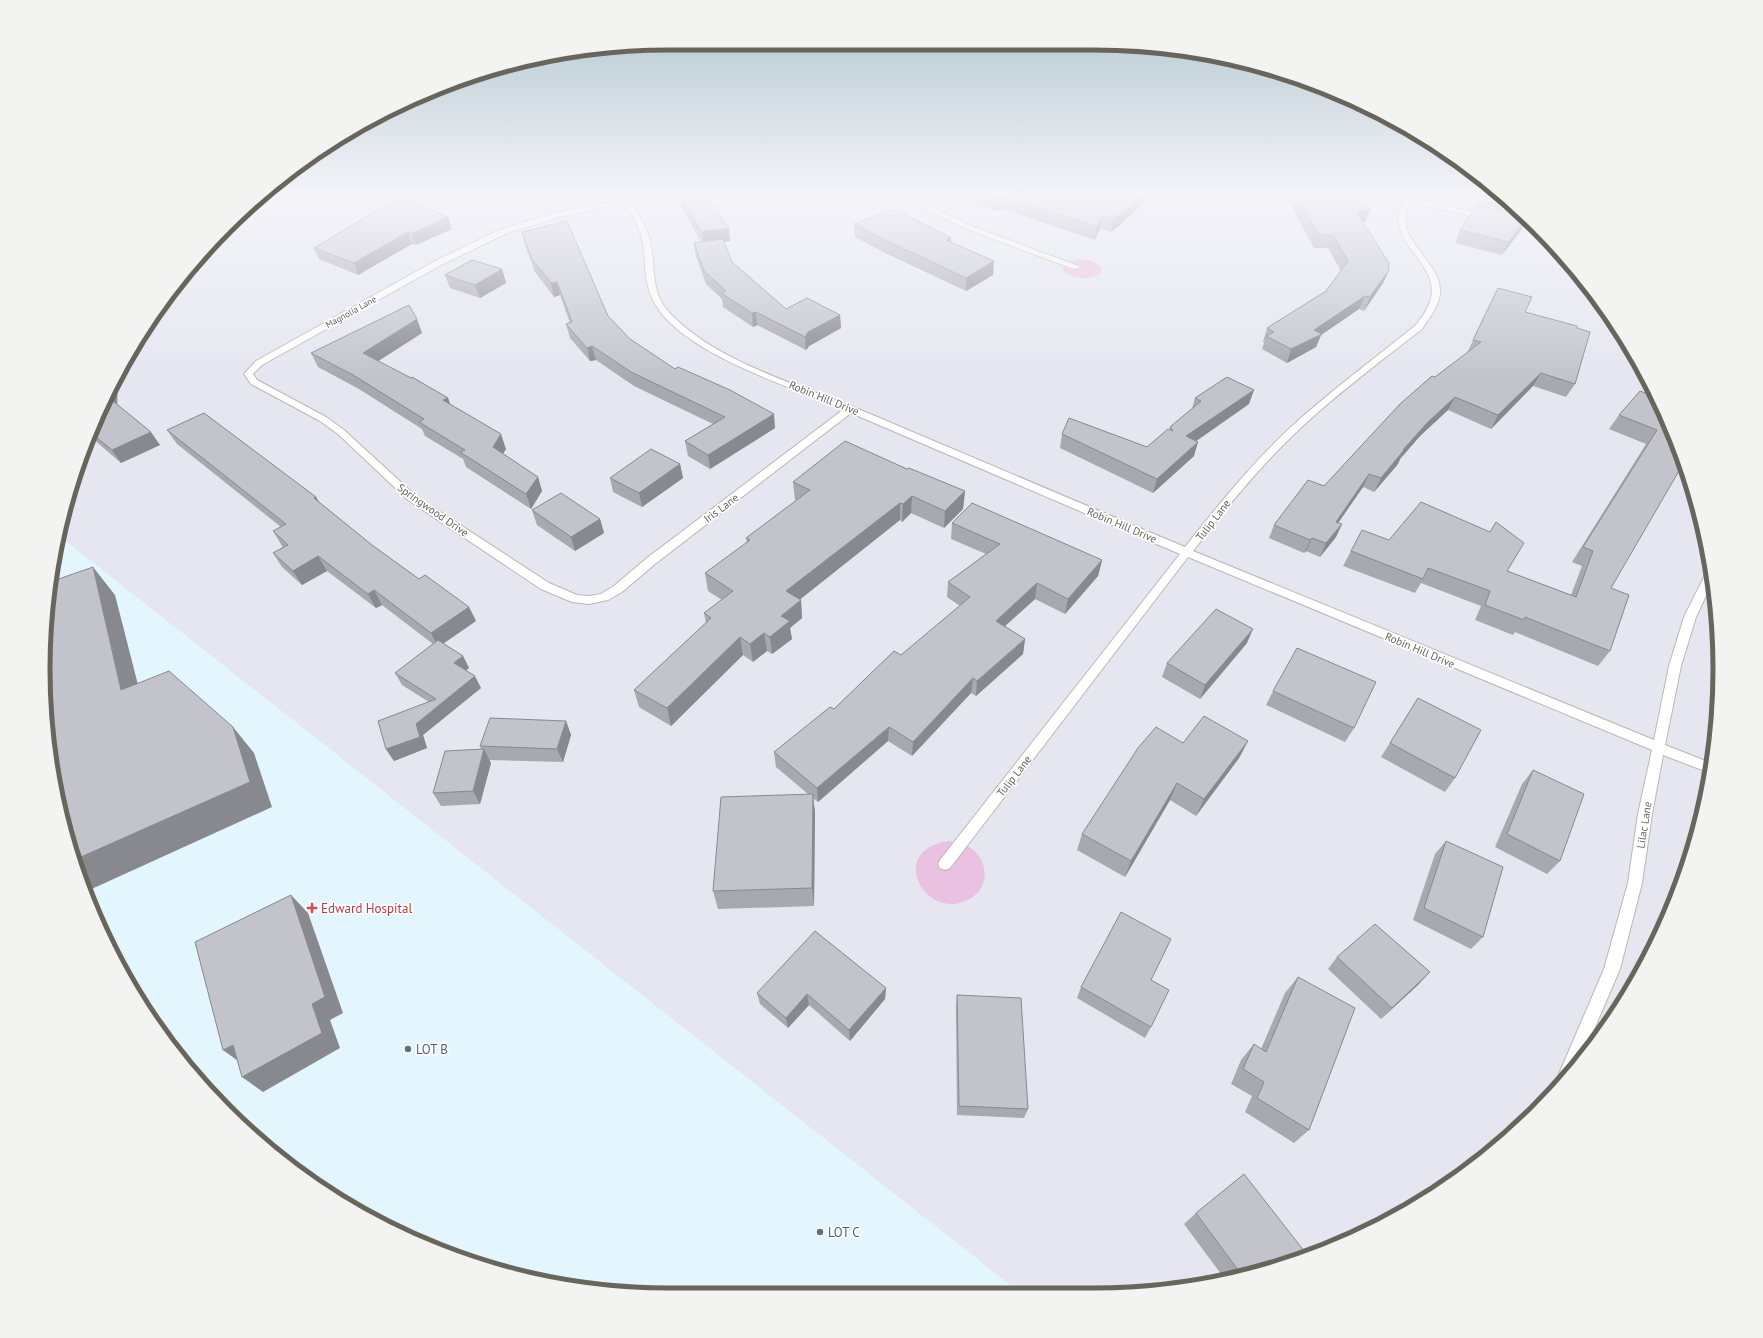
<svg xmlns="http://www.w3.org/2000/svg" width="1763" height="1338" font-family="'PT Sans',sans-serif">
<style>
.medical{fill:#e3f5fd}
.green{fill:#eac1e0}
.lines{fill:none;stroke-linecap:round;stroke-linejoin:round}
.minor-casing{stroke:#bab8b1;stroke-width:2}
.minor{fill:#fff;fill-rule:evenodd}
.wall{fill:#a8a8af}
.shaded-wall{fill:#88888f}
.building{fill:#c3c3cc;stroke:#88888f}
.health-dot{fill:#e0444e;stroke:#fff;stroke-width:1.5}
.service-dot{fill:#5c6f8a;stroke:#fff;stroke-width:1.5}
.labels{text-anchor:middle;stroke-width:3.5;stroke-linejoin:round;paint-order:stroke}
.far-street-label{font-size:9px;fill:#68655d;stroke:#fff}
.street-label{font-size:11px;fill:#68655d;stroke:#fff}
.near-health-label{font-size:13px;fill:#be3a42;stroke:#fff;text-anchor:start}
.near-service-label{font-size:13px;fill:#4e5e75;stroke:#fff;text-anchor:start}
.rim{fill:none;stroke:#68655d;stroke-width:5}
</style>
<rect width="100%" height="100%" fill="#e6e6f1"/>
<path class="medical" d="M 58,535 L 1018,1291 L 669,1295 L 587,1290 L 468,1262 L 356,1211 L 256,1139 L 198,1082 L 149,1017 L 108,946 L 76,870 L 55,791 L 44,710 L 44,628 Z"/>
<path class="green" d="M 1075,259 L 1091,260 L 1101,267 L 1101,273 C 1091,281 1072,280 1063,270 L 1063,264 Z
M 949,841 C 957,842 966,844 972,849 C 987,860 990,884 974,896 C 929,929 883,850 949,841 Z"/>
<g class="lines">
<defs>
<path id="minor" d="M 617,193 L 623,193 L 627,198 L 655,193 L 666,193 L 630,202 C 639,215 648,229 651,245 C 655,268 651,292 668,311 C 714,362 801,385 863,411 C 970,456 1077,502 1185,547 C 1223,499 1262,451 1309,411 C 1344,381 1380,354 1416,325 C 1422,317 1429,308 1431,298 C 1440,261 1379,239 1405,201 L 1377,194 L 1376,193 L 1387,193 L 1407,197 L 1411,193 L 1417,193 L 1413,199 L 1490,216 L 1490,220 L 1487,220 L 1411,202 C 1387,239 1449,263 1439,299 C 1436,310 1428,320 1422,329 C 1386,357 1349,385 1315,415 C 1269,455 1230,503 1193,551 L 1654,740 L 1669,666 L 1684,617 L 1706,573 L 1710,569 L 1712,583 L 1696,617 L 1681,666 L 1665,745 L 1711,763 L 1710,773 L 1663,755 L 1652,814 L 1642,883 L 1620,969 L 1583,1055 L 1562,1080 L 1559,1074 L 1604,969 L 1628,883 L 1638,814 L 1652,750 L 1188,557 L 950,868 L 945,870 L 940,868 L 938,864 L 940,860 L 1180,554 L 851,413 L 655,564 L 622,592 L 608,600 L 589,604 L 572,602 L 541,589 L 408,500 L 338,434 L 320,421 L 251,384 L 244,374 L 256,361 L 435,261 L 499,230 L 554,213 L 621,200 ZM 624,203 C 633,216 640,229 643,244 C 646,263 644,281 652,298 C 676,352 791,387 844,409 L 647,558 L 614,586 L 601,594 L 589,596 L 577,595 L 549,583 L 416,496 L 344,430 L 326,417 L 257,380 L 253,374 L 262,365 L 441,265 L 505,234 L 559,217 Z
M 903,193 L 910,193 L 927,204 L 969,225 L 1081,267 L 1074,269 L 964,228 L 922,207 Z
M 1504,221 L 1538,228 L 1542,233 L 1504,225 Z"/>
</defs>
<use href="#minor" class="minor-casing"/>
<use href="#minor" class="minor"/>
</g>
<path class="wall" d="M 679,193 L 730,241 L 724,242 L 732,262 L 786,309 L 840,315 L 841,328 L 809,346 L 806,350 L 757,325 L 753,327 L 723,307 L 722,299 L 706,284 L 696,256 L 694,243 L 701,242 L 681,206 Z
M 960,193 L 1155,193 L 1119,226 L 1111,232 L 1100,228 L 1095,240 L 1002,209 L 994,211 Z
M 1249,193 L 1339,193 L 1366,221 L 1363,222 L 1389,270 L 1383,283 L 1364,311 L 1359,309 L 1321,335 L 1316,347 L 1287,363 L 1262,349 L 1264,343 L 1263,342 L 1267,328 L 1326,291 L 1341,271 L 1328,248 L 1314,248 L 1289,202 Z
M 1473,193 L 1496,193 L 1528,219 L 1525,224 L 1524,223 L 1521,230 L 1502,255 L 1455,243 L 1460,230 L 1478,206 L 1480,201 L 1471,199 Z
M 399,197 L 452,229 L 416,245 L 412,244 L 358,275 L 319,259 L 314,248 Z
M 854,224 L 951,242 L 993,275 L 966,291 L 885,253 L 855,237 Z
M 522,232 L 608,316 L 630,339 L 675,369 L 775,428 L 710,469 L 688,456 L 685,441 L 713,424 L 634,386 L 596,360 L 590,361 L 570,338 L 566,324 L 570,323 L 560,295 L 554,297 L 535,272 L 525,245 Z
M 502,269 L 506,283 L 480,298 L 450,288 L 445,275 Z
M 1498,288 L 1525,312 L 1577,328 L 1575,384 L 1566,397 L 1533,386 L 1491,429 L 1448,410 L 1420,436 L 1400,459 L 1398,464 L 1374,492 L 1363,487 L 1338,522 L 1342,524 L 1336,537 L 1320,557 L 1306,551 L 1304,553 L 1269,538 L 1274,525 L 1324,486 L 1435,377 L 1467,353 Z
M 422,333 L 378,361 L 448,398 L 450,405 L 506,449 L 503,454 L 538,477 L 542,491 L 531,509 L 466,467 L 463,459 L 425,436 L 422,429 L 359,389 L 318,367 L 311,353 Z
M 108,392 L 117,405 L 160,445 L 121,463 L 92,438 L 88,440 Z
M 1195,398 L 1249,404 L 1196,441 L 1194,456 L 1153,493 L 1060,448 L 1062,434 L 1147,447 L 1170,429 L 1170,427 L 1192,409 Z
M 1619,415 L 1672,429 L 1611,588 L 1610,651 L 1598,666 L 1515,632 L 1513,635 L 1475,620 L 1481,606 L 1421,583 L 1415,593 L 1343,566 L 1351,551 L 1389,540 L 1507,571 L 1571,595 L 1582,566 L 1572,562 L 1646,444 L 1609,429 Z
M 167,430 L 316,497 L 320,503 L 372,545 L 419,579 L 469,607 L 476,621 L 443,644 L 463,656 L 469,668 L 466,670 L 481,688 L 423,735 L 427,748 L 394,761 L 386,749 L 429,702 L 402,685 L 395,673 L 433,644 L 382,605 L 376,608 L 327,571 L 302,585 L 282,567 L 273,553 L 283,547 L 282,546 L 273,531 L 281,527 L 177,444 Z
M 680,464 L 683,478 L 642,507 L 613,492 L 610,478 Z
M 907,469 L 965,491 L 963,509 L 944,528 L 911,513 L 902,522 L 900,520 L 799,600 L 801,600 L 802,618 L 790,628 L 792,639 L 772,654 L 767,651 L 753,662 L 743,655 L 671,726 L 639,707 L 634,690 L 706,623 L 704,613 L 722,600 L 708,591 L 705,573 L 747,543 L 746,538 L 796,501 L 795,500 L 793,482 Z
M 532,510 L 600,519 L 604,533 L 575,551 L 537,525 Z
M 952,523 L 1102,560 L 1098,576 L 1065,614 L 1035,599 L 1005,626 L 1025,639 L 1023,654 L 976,696 L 971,693 L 912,756 L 888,741 L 818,802 L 813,798 L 815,813 L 814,906 L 718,909 L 713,891 L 808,794 L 776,767 L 774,752 L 834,709 L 901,655 L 960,606 L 947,597 L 948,582 L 986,554 L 951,539 Z
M 1247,643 L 1200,699 L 1162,677 L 1167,663 Z
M 1273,691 L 1354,728 L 1345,742 L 1266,705 Z
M 1418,698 L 1455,778 L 1445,792 L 1381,757 Z
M 566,721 L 571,735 L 563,762 L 489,760 L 491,763 L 480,804 L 441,806 L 433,793 L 481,749 L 480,746 Z
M 1248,741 L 1239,758 L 1196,816 L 1170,800 L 1125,877 L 1077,850 L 1082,834 L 1183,743 Z
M 1533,770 L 1560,861 L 1547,874 L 1495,847 L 1522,784 Z
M 1446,841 L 1483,937 L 1471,949 L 1413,920 L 1435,854 Z
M 1337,957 L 1419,984 L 1381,1019 L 1328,969 Z
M 1298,977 L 1309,1130 L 1294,1143 L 1245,1112 L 1252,1096 L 1231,1084 L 1241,1060 L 1254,1044 L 1261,1049 L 1285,993 Z
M 1081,987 L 1151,1027 L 1145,1038 L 1077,998 Z
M 886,988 L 885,999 L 850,1041 L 809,1005 L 788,1028 L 760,1004 L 757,993 Z
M 957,995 L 1028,1109 L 1024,1118 L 957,1115 L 956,1007 Z
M 1196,1213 L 1295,1262 L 1224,1278 L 1184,1224 Z"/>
<path class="shaded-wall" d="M 1144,193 L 1155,193 L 1119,226 L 1111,232 L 1113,219 Z
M 1003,196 L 1002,209 L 994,211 L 995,199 Z
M 1371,208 L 1366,221 L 1352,226 L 1357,213 Z
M 1102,216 L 1100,228 L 1095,240 L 1097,227 Z
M 448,217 L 452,229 L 416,245 L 411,234 Z
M 1527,218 L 1521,230 L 1502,255 L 1509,242 Z
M 729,228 L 730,241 L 704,245 L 702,232 Z
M 408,232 L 412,244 L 358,275 L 354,263 Z
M 951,238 L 950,251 L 946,240 Z
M 994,261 L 993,275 L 966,291 L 966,278 Z
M 502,269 L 506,283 L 480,298 L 475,285 Z
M 1389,270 L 1383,283 L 1364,311 L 1370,297 Z
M 557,282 L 560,295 L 554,297 L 551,283 Z
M 1365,296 L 1359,309 L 1321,335 L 1316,347 L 1287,363 L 1291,349 L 1314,330 Z
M 756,312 L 757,325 L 753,327 L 752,313 Z
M 840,315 L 841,328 L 809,346 L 806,350 L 805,337 L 808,332 Z
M 417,319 L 422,333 L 369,367 L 363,353 Z
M 592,346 L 596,360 L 590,361 L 587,348 Z
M 118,373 L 117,410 L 108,397 L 108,391 Z
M 1541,373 L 1533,386 L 1491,429 L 1498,415 Z
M 1254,390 L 1249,404 L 1182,451 L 1186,436 Z
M 1455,397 L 1448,410 L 1420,436 L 1400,459 L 1398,464 L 1374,492 L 1381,478 L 1403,450 L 1427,423 Z
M 448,398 L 453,412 L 443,400 Z
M 774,414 L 775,428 L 710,469 L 708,455 Z
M 151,432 L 160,445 L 121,463 L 112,450 Z
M 501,434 L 506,449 L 498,461 L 493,447 Z
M 90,435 L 92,438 L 88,440 Z
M 1198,442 L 1194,456 L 1153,493 L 1157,479 Z
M 680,464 L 683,478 L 642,507 L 639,493 Z
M 1369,474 L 1363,487 L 1330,535 L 1336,522 Z
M 538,477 L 542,491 L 531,509 L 526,494 Z
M 965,491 L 963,509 L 944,528 L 945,511 Z
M 912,496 L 911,513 L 902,522 L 903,504 Z
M 316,497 L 324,511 L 314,498 Z
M 900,503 L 900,520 L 788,609 L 786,591 Z
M 600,519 L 604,533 L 575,551 L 571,537 Z
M 1342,524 L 1336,537 L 1320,557 L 1326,543 Z
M 1312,538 L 1306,551 L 1304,553 L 1310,540 Z
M 318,556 L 327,571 L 302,585 L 293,571 Z
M 1102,560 L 1098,576 L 1065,614 L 1068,599 Z
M 93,567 L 115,595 L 146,716 L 121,690 Z
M 1037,583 L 1035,599 L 994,636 L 996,621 Z
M 374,590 L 382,605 L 376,608 L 368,594 Z
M 801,600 L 802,618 L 790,628 L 792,639 L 772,654 L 770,637 L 781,616 Z
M 469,607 L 476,621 L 438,647 L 431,633 Z
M 1253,629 L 1247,643 L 1200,699 L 1205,685 Z
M 764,633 L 767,651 L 753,662 L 750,644 Z
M 740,637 L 743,655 L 671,726 L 667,708 Z
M 1025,639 L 1023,654 L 976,696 L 977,681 Z
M 463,656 L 469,668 L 460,675 L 454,663 Z
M 475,676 L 481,688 L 423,735 L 427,748 L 394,761 L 386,749 L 416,724 Z
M 973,678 L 971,693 L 912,756 L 913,742 Z
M 566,721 L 571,735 L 563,762 L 557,749 Z
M 233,727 L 254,753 L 272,807 L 85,892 L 76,870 L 74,860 Z
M 889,727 L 888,741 L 818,802 L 817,788 Z
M 1248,741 L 1239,758 L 1196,816 L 1204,799 Z
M 484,749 L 491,763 L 480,804 L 473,791 Z
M 1177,783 L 1170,800 L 1125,877 L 1131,861 Z
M 813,794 L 815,813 L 814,906 L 812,888 Z
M 291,895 L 308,913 L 343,1013 L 330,1020 L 340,1048 L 263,1092 L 242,1077 L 312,1004 Z
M 1430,972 L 1419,984 L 1381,1019 L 1392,1008 Z
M 886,988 L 885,999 L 850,1041 L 849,1030 Z
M 807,994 L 809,1005 L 788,1028 L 786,1018 Z
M 233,1045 L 245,1066 L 223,1050 Z"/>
<path class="building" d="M 679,193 L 705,193 L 729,228 L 702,232 Z
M 983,193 L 1144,193 L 1121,214 L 1113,219 L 1102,216 L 1097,227 L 1003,196 L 995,199 Z
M 1294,193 L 1339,193 L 1371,208 L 1357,213 L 1389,263 L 1389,270 L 1370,297 L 1365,296 L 1314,330 L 1322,334 L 1291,349 L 1266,336 L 1274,332 L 1267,328 L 1326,291 L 1348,261 L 1333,235 L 1318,235 Z
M 1485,193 L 1496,193 L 1513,207 L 1480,200 Z
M 399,197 L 448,217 L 411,234 L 408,232 L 354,263 L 314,248 Z
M 1477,205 L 1524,216 L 1526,218 L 1509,242 L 1460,230 Z
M 891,210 L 896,210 L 951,238 L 946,240 L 994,261 L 966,278 L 885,240 L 854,224 Z
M 567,221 L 608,316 L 630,339 L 675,369 L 678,367 L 730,390 L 774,414 L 708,455 L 685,441 L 725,417 L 631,372 L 592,346 L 587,348 L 566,324 L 572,322 L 557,282 L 551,283 L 532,259 L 522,232 Z
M 723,239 L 732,262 L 786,309 L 807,298 L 840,315 L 808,332 L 805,337 L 756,312 L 752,313 L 721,293 L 726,291 L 704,271 L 694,243 Z
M 472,260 L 502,269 L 475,285 L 445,275 Z
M 1498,288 L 1532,297 L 1525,312 L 1577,326 L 1577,328 L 1590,332 L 1575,384 L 1541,373 L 1498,415 L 1455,397 L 1427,423 L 1403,450 L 1404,450 L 1381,478 L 1369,474 L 1336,522 L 1342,524 L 1326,543 L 1312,538 L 1310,540 L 1274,525 L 1308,480 L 1324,486 L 1400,404 L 1432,376 L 1435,377 L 1481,342 L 1473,340 Z
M 409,305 L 417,319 L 363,353 L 411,378 L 412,377 L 448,398 L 443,400 L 501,434 L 493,447 L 538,477 L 526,494 L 460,452 L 465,450 L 419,422 L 424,419 L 353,375 L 311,353 Z
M 1227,377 L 1254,390 L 1186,436 L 1198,442 L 1157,479 L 1062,434 L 1069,418 L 1147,447 L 1168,429 L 1173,431 L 1170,427 L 1201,401 L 1195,398 Z
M 108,391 L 108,397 L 151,432 L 112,450 L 91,433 Z
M 1640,391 L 1653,396 L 1654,395 L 1672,429 L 1683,464 L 1611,588 L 1629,595 L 1610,651 L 1525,617 L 1524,620 L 1485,605 L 1490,591 L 1428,568 L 1423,579 L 1351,551 L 1362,530 L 1389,540 L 1421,502 L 1490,532 L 1496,522 L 1524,543 L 1507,571 L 1576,597 L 1593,551 L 1583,547 L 1657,430 L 1619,415 Z
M 204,413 L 316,497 L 314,498 L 372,545 L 419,579 L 425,575 L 469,607 L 431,633 L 374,590 L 368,594 L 318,556 L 293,571 L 273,553 L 288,545 L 273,531 L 286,524 L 167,430 Z
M 845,441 L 907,469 L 909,468 L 965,491 L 945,511 L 912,496 L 903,504 L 900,503 L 786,591 L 801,600 L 781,616 L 790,621 L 770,637 L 764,633 L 750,644 L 740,637 L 667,708 L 634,690 L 711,618 L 704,613 L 733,591 L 705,573 L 750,540 L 746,538 L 810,490 L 793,482 Z
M 651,449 L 680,464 L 639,493 L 610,478 Z
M 561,493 L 600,519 L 571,537 L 532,510 Z
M 972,503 L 1102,560 L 1068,599 L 1037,583 L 996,621 L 1025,639 L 977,681 L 973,678 L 913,742 L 889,727 L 817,788 L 774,752 L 830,707 L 834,709 L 894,651 L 901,655 L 970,597 L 948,582 L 1000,544 L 952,523 Z
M 93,567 L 121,690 L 169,671 L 233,727 L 250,782 L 74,860 L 55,791 L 44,710 L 44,628 L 50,582 Z
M 1216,609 L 1253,629 L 1205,685 L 1167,663 Z
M 438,640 L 463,656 L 454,663 L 475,676 L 416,724 L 420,737 L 386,749 L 378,721 L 436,699 L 395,673 Z
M 1297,648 L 1376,682 L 1354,728 L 1273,691 Z
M 1418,698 L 1481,730 L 1455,778 L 1390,743 Z
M 1204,716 L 1248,741 L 1204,799 L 1177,783 L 1131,861 L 1082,834 L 1138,748 L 1156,727 L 1183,743 Z
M 490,718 L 566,721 L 557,749 L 480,746 Z
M 484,749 L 473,791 L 433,793 L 445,751 Z
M 1533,770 L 1584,794 L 1560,861 L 1507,834 Z
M 813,794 L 812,888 L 713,891 L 721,797 Z
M 1446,841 L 1503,867 L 1483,937 L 1424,908 Z
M 291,895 L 325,997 L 312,1004 L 322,1033 L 242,1077 L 233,1045 L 223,1050 L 195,942 Z
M 1121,912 L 1171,939 L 1151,980 L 1169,990 L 1151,1027 L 1081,987 Z
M 1375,924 L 1430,972 L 1392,1008 L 1337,957 Z
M 815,931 L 886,988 L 849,1030 L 807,994 L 786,1018 L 757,993 Z
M 1298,977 L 1355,1008 L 1309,1130 L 1257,1098 L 1264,1082 L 1243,1069 L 1254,1044 L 1266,1052 Z
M 957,995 L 1021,998 L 1028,1109 L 959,1106 Z
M 1244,1174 L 1308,1256 L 1295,1262 L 1241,1274 L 1196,1213 Z"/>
<linearGradient id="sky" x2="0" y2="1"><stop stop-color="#b1c6ce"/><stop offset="0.51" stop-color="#f4f4f9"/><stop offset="1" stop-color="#f4f4f9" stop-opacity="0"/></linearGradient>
<rect width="1763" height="380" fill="url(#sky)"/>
<path class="health-dot" d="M310 902h4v4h4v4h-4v4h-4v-4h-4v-4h4z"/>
<g class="service-dot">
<circle cx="408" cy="1049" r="4"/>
<circle cx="820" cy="1232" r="4"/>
</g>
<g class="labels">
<g class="far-street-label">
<text transform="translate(351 312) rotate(-29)" y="3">Magnolia Lane</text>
</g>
<g class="street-label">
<text transform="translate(824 398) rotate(22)" y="4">Robin Hill Drive</text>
<text transform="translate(721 508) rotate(-37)" y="4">Iris Lane</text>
<text transform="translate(433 510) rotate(35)" y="4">Springwood Drive</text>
<text transform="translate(1213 520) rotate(-52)" y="4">Tulip Lane</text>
<text transform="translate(1122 525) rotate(23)" y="4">Robin Hill Drive</text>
<text transform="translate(1420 650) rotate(23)" y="4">Robin Hill Drive</text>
<text transform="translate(1014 776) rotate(-52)" y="4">Tulip Lane</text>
<text transform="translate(1644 825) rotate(-81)" y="4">Lilac Lane</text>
</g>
<g class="near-health-label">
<text x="321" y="913">Edward Hospital</text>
</g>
<g class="near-service-label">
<text x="416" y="1054">LOT B</text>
<text x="828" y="1237">LOT C</text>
</g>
</g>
<path d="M0 0H1763V1338H0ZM669 50H1094A619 619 0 0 1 1713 669V669A619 619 0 0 1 1094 1288H669A619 619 0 0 1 50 669V669A619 619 0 0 1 669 50Z" fill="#f3f3f2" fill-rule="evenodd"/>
<path class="rim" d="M669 50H1094A619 619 0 0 1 1713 669V669A619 619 0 0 1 1094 1288H669A619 619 0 0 1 50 669V669A619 619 0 0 1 669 50Z"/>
</svg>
